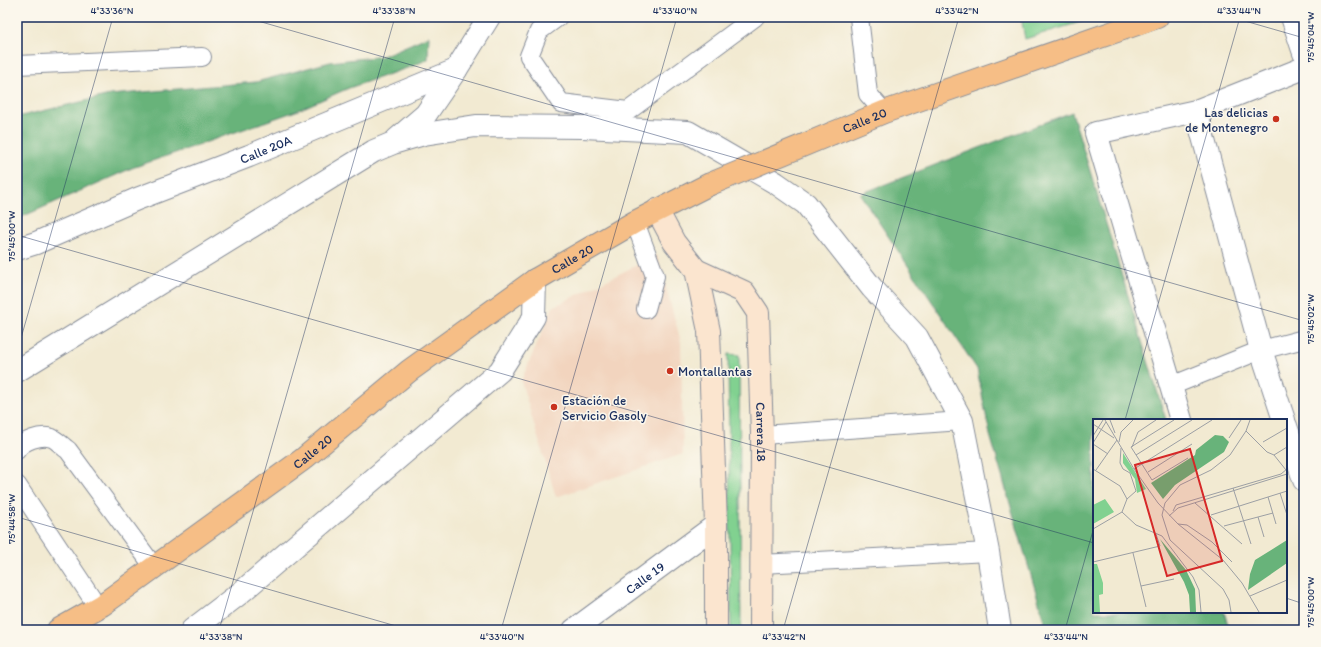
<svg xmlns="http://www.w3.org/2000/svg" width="1321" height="647" font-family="Itim,sans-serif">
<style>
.built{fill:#f2d4be}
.green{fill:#81d190;stroke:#4e8077}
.forest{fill:#68b37a;stroke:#42716c}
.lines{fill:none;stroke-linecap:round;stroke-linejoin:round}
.service-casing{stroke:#868c98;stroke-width:20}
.minor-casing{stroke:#868c98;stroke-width:24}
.tertiary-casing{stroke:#868c98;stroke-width:24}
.secondary-casing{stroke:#868c98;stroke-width:24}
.primary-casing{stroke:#868c98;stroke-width:24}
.service{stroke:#fff;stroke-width:18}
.minor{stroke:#fff;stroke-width:22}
.tertiary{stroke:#fff;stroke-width:22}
.secondary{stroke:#fbe5cf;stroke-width:22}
.primary{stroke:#f6be86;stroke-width:22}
.primary-bridge-casing{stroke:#868c98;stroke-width:24;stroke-linecap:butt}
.primary-bridge{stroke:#f6be86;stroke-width:22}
.ticks{fill:none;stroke:#1b2f5e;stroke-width:1;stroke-opacity:0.45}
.poi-dot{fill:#c8321e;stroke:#fbf7ec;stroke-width:1.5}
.labels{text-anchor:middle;stroke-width:3;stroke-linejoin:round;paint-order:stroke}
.poi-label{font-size:13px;fill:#1b2f5e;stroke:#fbf7ec;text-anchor:start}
.street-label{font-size:13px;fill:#1b2f5e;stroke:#fbf7ec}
.inset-road{fill:none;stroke:#9c9fa4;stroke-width:1}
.view{fill:#d62828;fill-opacity:0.15;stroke:#d62828;stroke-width:2}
.inset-edge{fill:none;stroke:#1b2f5e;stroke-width:2}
.neatline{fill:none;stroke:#1b2f5e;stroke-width:1.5}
.ticks-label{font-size:10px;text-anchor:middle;fill:#1b2f5e}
</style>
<rect width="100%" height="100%" fill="#fbf7ec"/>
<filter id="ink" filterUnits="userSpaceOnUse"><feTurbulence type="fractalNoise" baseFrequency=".025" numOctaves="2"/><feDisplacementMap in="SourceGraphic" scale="8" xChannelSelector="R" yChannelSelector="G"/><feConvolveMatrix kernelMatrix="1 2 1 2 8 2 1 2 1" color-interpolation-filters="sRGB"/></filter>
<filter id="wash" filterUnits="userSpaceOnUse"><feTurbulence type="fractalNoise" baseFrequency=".012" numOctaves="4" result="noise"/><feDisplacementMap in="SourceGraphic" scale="16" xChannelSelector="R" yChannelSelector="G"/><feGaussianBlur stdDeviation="0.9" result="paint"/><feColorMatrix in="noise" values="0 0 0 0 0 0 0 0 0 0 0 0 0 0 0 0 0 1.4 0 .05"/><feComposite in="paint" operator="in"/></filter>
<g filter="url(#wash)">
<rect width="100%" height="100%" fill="#f2ead2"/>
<path class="built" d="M 657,255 L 681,342 L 683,454 L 556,497 L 521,381 L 553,307 Z"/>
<path class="green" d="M 1021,17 L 1096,17 L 1025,39 Z
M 728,354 L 739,355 L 741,630 L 731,630 Z"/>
<path class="forest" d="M 429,36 L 428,59 L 413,66 L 349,88 L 296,111 L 132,168 L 17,219 L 17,117 L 110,95 L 256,82 L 330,62 L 383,56 Z
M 1072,112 L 1166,420 L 1094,420 L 1094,612 L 1224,612 L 1230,630 L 1047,630 L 990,435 L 977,369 L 860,194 Z"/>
</g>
<g filter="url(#ink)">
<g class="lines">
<defs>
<path id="service" d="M 558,17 L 539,31 L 529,56 L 561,103 L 628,111 L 755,17
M 859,17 L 868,94 L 884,112
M 17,65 L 202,57
M 635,222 L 655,276 L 646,309
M 1171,386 L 1261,350 L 1304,339
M 762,435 L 962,421
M 17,450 C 22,441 41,434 52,438 C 57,440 63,447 68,450 L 154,567
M 17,485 L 98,607
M 761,564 L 988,552"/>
<g id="minor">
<path d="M 1196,111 L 1261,350 L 1284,420"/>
<path d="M 397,139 L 426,114 L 456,70"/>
<path id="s1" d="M 17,249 L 36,243 L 137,199 L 249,156 L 456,70 L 489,17"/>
<path d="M 17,371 L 374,151 L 393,143 L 424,134 L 476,126 L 583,127 L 688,132 L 776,183 L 806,204 L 872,288 L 917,337 L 962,421 L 988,552 L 1000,630"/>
<path d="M 1181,420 L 1096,133 L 1196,111 L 1304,68"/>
<path d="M 1286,426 L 1304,480"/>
<path d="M 192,630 L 239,594 L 500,371 L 534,317 L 535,280"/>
<path id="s2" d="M 574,630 L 716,525"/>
</g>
<path id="tertiary" d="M 1292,17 L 1304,53"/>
<g id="secondary">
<path d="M 657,210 L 674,242 L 696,270 L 709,331 L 716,525 L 716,630"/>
<path id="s3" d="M 696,270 L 744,292 L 758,313 L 762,435 L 761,630"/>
</g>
<g id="primary">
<path id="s4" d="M 833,133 L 884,112 L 1157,17"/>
<path id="s5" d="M 58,630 L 102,605 L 302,460 L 409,371 L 535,280 L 635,222 L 708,185"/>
</g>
</defs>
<use href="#service" class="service-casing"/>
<use href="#minor" class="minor-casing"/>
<use href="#tertiary" class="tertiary-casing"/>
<use href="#secondary" class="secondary-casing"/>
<use href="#primary" class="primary-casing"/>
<use href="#service" class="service"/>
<use href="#minor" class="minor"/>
<use href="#tertiary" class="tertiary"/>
<use href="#secondary" class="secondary"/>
<use href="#primary" class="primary"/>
<defs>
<path id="primary-bridge" d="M 708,185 L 833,133"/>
</defs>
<use href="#primary-bridge" class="primary-bridge-casing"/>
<use href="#primary-bridge" class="primary-bridge"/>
</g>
</g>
<path class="ticks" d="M 244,17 L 1304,321M 1231,17 L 1304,38M 17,235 L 1094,543M 17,352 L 113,17M 1125,420 L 1240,17M 17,517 L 410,630M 1286,598 L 1304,604M 219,630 L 395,17M 501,630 L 677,17M 783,630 L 959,17M 1065,630 L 1094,527"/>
<g class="poi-dot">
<circle cx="1276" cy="119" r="4"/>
<circle cx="670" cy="371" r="4"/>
<circle cx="554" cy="407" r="4"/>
</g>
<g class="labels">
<g class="poi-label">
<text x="1268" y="117" text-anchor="end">Las delicias<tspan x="1268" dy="15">de Montenegro</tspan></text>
<text x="678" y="376">Montallantas</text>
<text x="562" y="405">Estación de<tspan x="562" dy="15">Servicio Gasoly</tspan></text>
</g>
<g class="street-label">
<text dy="5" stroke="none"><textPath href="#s4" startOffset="34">Calle 20</textPath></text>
<text dy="5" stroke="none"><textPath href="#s1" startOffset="268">Calle 20A</textPath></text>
<text dy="5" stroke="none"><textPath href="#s5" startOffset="635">Calle 20</textPath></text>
<text dy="5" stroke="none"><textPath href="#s3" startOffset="197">Carrera 18</textPath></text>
<text dy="5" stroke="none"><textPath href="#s5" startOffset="311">Calle 20</textPath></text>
<text dy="5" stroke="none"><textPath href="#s2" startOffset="88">Calle 19</textPath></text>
</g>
</g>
<g transform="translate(1093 419)">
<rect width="194" height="194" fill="#f2ead2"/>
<path d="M 30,34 L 53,70 L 44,74 L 42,60 L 30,44 ZM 12,80 L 21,93 L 0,105 L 0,86 ZM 0,145 L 4,145 L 10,164 L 10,175 L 6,176 L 7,193 L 0,193 Z" fill="#81d190"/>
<path d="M 122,16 L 130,17 L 136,23 L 131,33 L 82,66 L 70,80 L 58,64 L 102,36 L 103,31 ZM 67,120 L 93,151 L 102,170 L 103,193 L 97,193 L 96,176 L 91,163 ZM 194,121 L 194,144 L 155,171 L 157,155 L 162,141 Z" fill="#68b37a"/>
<path class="inset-road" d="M 12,1 L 41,50 L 65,84 L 85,105 L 130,141 L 149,164 L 166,193M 17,1 L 22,14M 0,5 L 21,19M 153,12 L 174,33 L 181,36 L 193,51M 0,17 L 10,1M 136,19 L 148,1M 26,23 L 28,13 L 40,1M 170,23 L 194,9M 0,24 L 13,3M 0,25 L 15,35M 38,28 L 59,61 L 95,39M 38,28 L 81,1M 39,28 L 45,13 L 63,1M 43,36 L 99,1M 181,36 L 194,28M 0,50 L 27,67 L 34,80M 41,50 L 119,1M 3,51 L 24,21M 55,53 L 99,25M 140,69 L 158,125M 187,74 L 194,96M 175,78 L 183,105M 102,84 L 149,125M 80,92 L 83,86 L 188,55 L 194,50M 29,93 L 43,106 L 69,117 L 100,158 L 106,171 L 108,193M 118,96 L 194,72M 76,97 L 85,89 L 194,55M 165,98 L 171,118M 85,105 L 94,106 L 119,123 L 139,143M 131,107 L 180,94M 0,110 L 29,93 L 34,80 L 43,72 L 37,54 L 30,50 L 27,44 L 28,29M 40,134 L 53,188M 0,143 L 67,127 L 63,115M 48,167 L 81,160M 157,177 L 194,161M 138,193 L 136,181 L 130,170 L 77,121 L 69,96 L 72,84 L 87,66 L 118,51 L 137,36 L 153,12 L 157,1"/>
<path class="view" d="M 97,30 L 129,142 L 74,157 L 42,46 Z"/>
<rect width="194" height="194" class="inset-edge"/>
</g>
<rect width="1321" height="647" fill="none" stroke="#fbf7ec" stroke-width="44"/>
<rect x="22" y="22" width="1277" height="603" class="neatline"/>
<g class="ticks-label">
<text x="112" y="14">4°33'36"N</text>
<text x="394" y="14">4°33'38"N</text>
<text x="675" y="14">4°33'40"N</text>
<text x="957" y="14">4°33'42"N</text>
<text x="1239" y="14">4°33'44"N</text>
<text transform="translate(1310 37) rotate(-90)" y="4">75°45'04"W</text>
<text transform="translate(11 236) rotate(-90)" y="4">75°45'00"W</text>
<text transform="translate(1310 319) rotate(-90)" y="4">75°45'02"W</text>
<text transform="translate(11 519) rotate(-90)" y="4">75°44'58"W</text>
<text transform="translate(1310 602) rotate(-90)" y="4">75°45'00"W</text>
<text x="221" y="640">4°33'38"N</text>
<text x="502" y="640">4°33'40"N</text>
<text x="784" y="640">4°33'42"N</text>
<text x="1066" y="640">4°33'44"N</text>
</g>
</svg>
